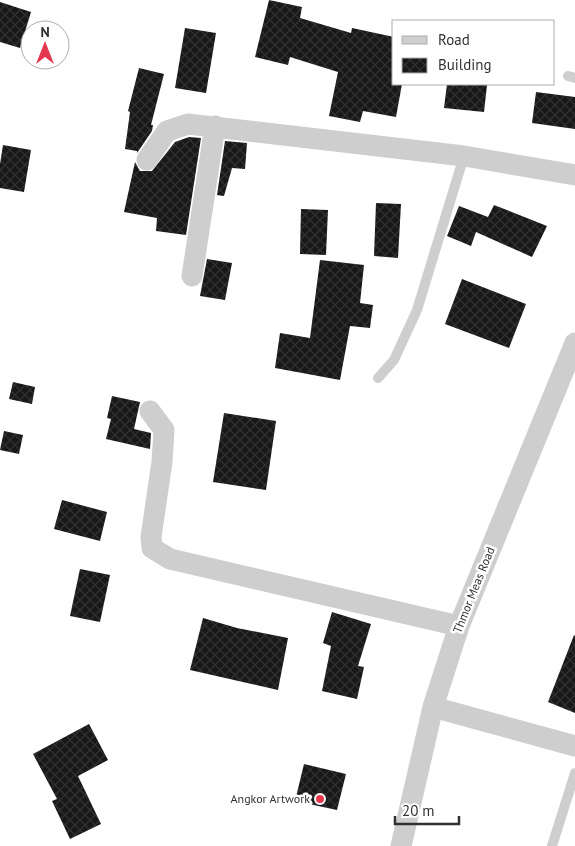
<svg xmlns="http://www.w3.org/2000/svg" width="575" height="846" font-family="'PT Sans',sans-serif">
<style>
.building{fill:url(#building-cross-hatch)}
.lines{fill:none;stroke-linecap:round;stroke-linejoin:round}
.lane{stroke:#cecece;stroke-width:10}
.street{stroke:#cecece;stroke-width:21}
.poi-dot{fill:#e3384e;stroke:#fff;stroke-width:2}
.labels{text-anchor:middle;stroke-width:5;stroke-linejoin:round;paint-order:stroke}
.street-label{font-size:12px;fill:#313131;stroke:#fff}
.poi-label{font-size:12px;fill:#313131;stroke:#fff;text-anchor:end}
</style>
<defs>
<pattern id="building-cross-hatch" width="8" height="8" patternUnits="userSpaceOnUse" patternTransform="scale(1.25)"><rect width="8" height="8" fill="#181818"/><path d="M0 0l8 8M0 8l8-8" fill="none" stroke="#313131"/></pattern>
</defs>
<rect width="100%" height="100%" fill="#fff"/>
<path class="building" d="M 269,0 L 302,7 L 300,18 L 351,33 L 352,28 L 394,37 L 394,84 L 402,84 L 396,117 L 363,111 L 360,122 L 329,116 L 338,72 L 290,57 L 288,65 L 255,57 Z
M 0,2 L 31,12 L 20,48 L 0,42 Z
M 185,28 L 216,33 L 206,93 L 175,88 Z
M 139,68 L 164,74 L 151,125 L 153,125 L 152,131 L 137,153 L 137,151 L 125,149 L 130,112 L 128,111 Z
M 447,84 L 487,85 L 484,112 L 444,108 Z
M 536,92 L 575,97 L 575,129 L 532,123 Z
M 189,137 L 201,138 L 186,235 L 156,231 L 157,218 L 124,212 L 135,162 L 140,171 L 152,171 L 175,142 Z
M 225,141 L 247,143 L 245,169 L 232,168 L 224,196 L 217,195 Z
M 3,145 L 31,150 L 24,192 L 0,188 L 0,164 Z
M 376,203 L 401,204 L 398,258 L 374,256 Z
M 494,205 L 547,226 L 532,257 L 476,232 L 471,246 L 447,236 L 459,206 L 488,217 Z
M 301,209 L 328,210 L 326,255 L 300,254 Z
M 207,259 L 232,263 L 225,300 L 200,296 Z
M 320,260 L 364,265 L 360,303 L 373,305 L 370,328 L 350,326 L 340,380 L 275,368 L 280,333 L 310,338 Z
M 462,279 L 526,304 L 509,348 L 445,324 Z
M 13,382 L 35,387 L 32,404 L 9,399 Z
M 112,396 L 140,402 L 134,429 L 151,433 L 150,449 L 106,439 L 111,419 L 107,418 Z
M 224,413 L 276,421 L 266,490 L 213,482 Z
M 4,431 L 23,435 L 19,454 L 0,450 Z
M 62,500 L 107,512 L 100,541 L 54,529 Z
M 80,569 L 110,575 L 100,622 L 70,616 Z
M 332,612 L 371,624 L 358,666 L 364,667 L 357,699 L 322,691 L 331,646 L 323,643 Z
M 203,618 L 237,628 L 288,638 L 278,690 L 190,670 Z
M 574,635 L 575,636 L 575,713 L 548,702 Z
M 89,724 L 108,760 L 78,776 L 101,824 L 70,839 L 52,801 L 57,799 L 33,754 Z
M 304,764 L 346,774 L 337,810 L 295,801 Z"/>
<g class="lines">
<path class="lane" d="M 568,76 L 575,78
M 378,378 L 394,360 L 417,310 L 464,156
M 552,846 L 575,773"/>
<path class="street" d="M 147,160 L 167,131 L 188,124 L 464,156 L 575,175
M 192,276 L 215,126
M 150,411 L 164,430 L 162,462 L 151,537 L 152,548 L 170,559 L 459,626
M 433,707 L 575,746
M 401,846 L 433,707 L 459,626 L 575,343"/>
</g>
<circle class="poi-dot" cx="320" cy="799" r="5"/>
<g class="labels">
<g class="street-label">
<text transform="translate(474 590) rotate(-68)" y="4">Thmor Meas Road</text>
</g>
<g class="poi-label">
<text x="310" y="803">Angkor Artwork</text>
</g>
</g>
<rect x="392" y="20" width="162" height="65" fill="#ffffff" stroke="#adadad"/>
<rect x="402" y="36" width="25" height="8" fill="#cecece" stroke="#adadad"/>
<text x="438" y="45" font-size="15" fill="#313131">Road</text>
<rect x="402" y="58" width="25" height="15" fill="url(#building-cross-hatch)" stroke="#adadad"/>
<text x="438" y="70" font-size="15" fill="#313131">Building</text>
<g transform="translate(45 45)"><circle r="24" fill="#ffffff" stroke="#adadad"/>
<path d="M0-4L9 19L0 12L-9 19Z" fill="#e3384e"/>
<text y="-8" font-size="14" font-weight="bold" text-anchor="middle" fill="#313131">N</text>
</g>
<path d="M395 816v8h64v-8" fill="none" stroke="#313131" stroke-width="2.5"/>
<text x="402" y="816" font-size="15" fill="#313131" stroke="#ffffff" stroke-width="4" paint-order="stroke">20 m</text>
</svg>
